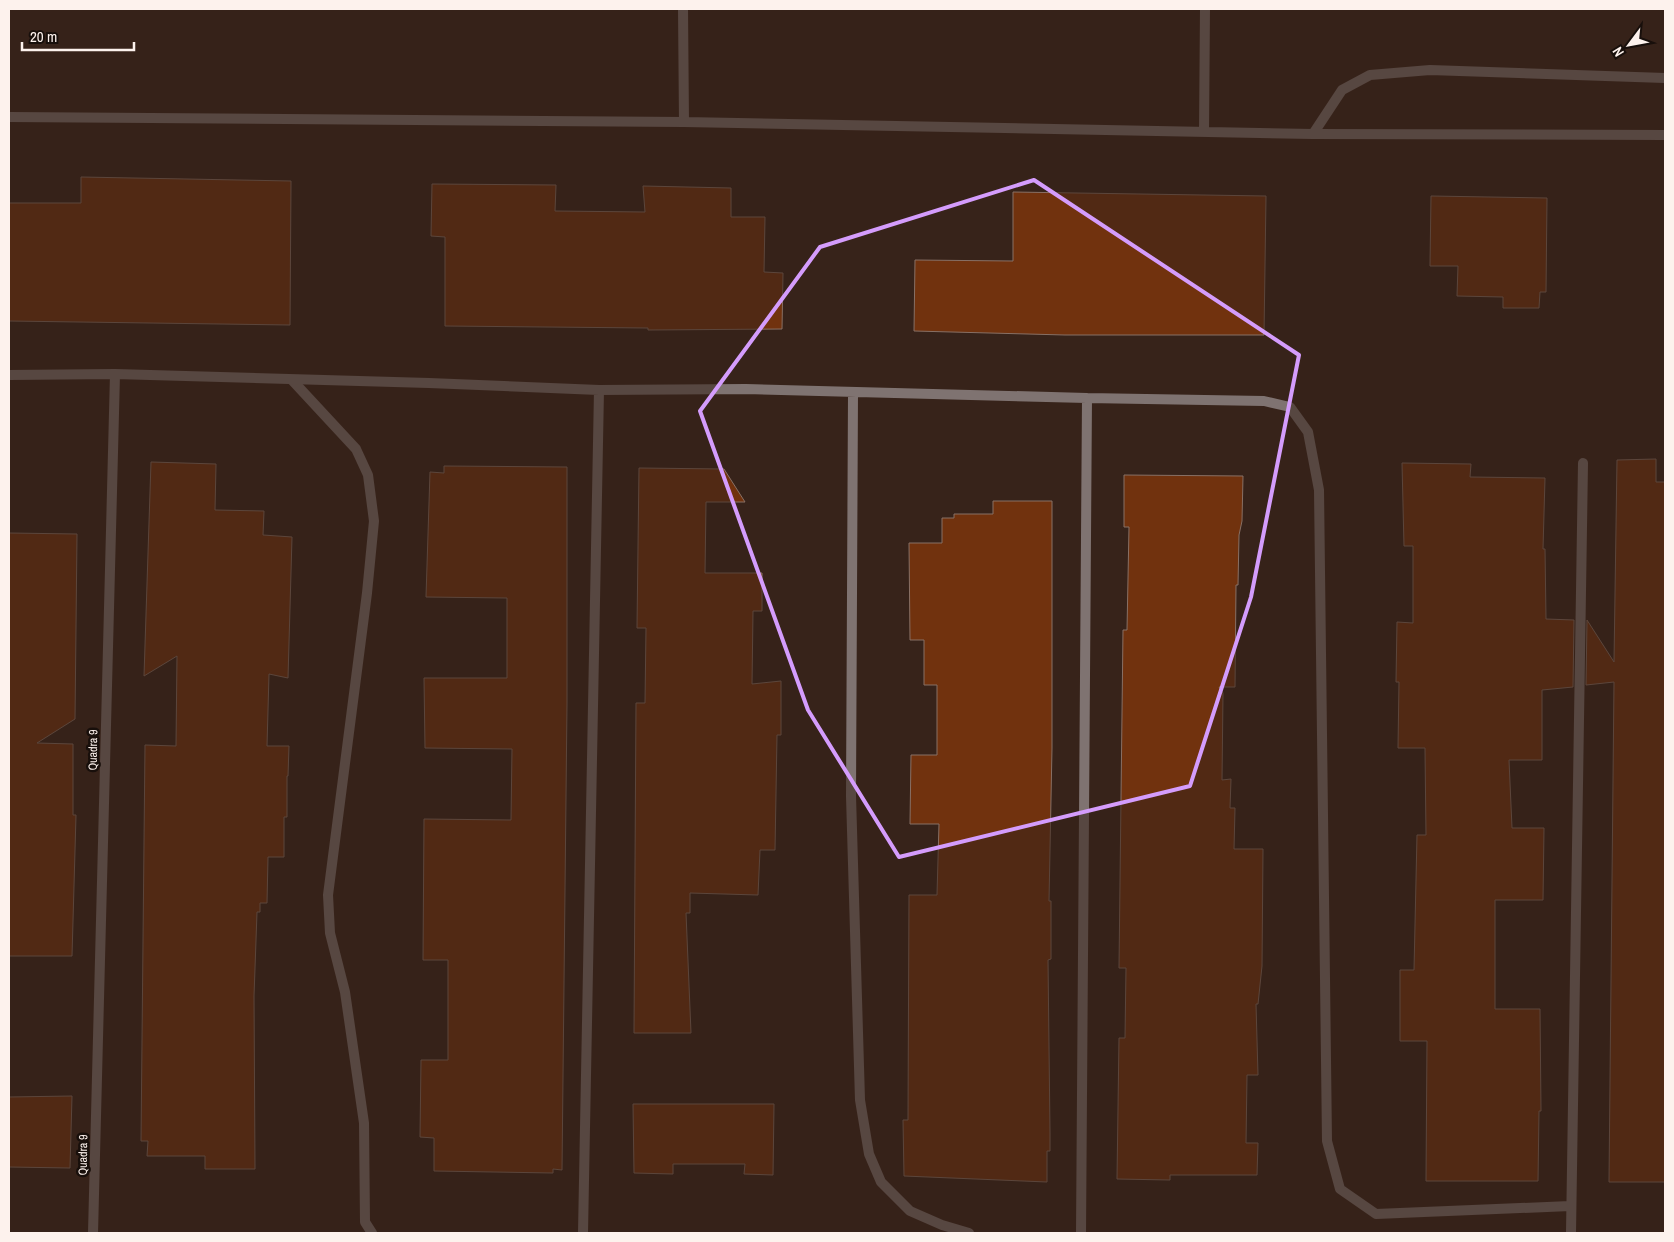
<svg xmlns="http://www.w3.org/2000/svg" width="1674" height="1242" font-family="'Archivo Narrow',sans-serif">
<style>
.building{fill:#71320e;stroke:#887065}
.lines{fill:none;stroke-linecap:round;stroke-linejoin:round}
.lane{stroke:#7f7371;stroke-width:10}
.street{stroke:#7f7371;stroke-width:10}
.marked{fill:none;stroke:#d49cfc;stroke-width:4;stroke-linejoin:round}
.labels{text-anchor:middle;stroke-width:5;stroke-linejoin:round;paint-order:stroke}
.street-label{font-size:12px;fill:#fdf2ed;stroke:#180f0b}
</style>
<rect width="100%" height="100%" fill="#37231a"/>
<path class="building" d="M 81,177 L 291,181 L 290,325 L 9,321 L 9,203 L 81,203 Z
M 432,184 L 556,185 L 555,211 L 645,212 L 643,186 L 731,188 L 731,217 L 765,217 L 764,272 L 783,273 L 782,329 L 648,330 L 648,328 L 445,326 L 445,237 L 431,236 Z
M 1013,192 L 1266,196 L 1264,335 L 1065,335 L 914,331 L 915,260 L 1013,261 Z
M 1431,196 L 1547,198 L 1546,292 L 1540,292 L 1539,308 L 1503,308 L 1503,297 L 1457,296 L 1458,266 L 1430,266 Z
M 1656,459 L 1656,482 L 1665,482 L 1665,1182 L 1609,1182 L 1614,682 L 1586,685 L 1587,620 L 1614,662 L 1617,460 Z
M 151,462 L 216,464 L 215,510 L 264,511 L 263,535 L 292,537 L 288,678 L 269,674 L 267,746 L 289,746 L 288,776 L 287,776 L 287,817 L 284,817 L 284,857 L 268,857 L 267,903 L 260,903 L 260,912 L 257,912 L 254,996 L 255,1169 L 205,1169 L 205,1156 L 147,1156 L 148,1141 L 141,1141 L 145,745 L 176,746 L 177,656 L 144,676 Z
M 1402,463 L 1471,464 L 1470,477 L 1545,478 L 1543,549 L 1545,549 L 1546,619 L 1574,620 L 1573,687 L 1542,690 L 1542,760 L 1509,760 L 1512,828 L 1544,828 L 1543,900 L 1495,900 L 1495,1009 L 1540,1009 L 1541,1111 L 1539,1111 L 1538,1181 L 1426,1181 L 1427,1041 L 1400,1041 L 1400,970 L 1414,970 L 1417,835 L 1426,835 L 1425,748 L 1398,748 L 1399,682 L 1396,682 L 1397,622 L 1413,623 L 1413,546 L 1404,546 Z
M 444,466 L 567,467 L 567,703 L 562,1170 L 553,1169 L 553,1173 L 434,1171 L 434,1138 L 420,1137 L 421,1060 L 448,1060 L 448,960 L 423,960 L 424,819 L 511,820 L 512,749 L 425,748 L 424,678 L 507,678 L 507,598 L 426,597 L 430,472 L 444,473 Z
M 639,468 L 724,469 L 745,502 L 706,502 L 705,573 L 762,573 L 762,611 L 753,611 L 752,684 L 781,681 L 781,735 L 777,735 L 775,850 L 760,850 L 758,895 L 690,893 L 690,913 L 686,913 L 691,1033 L 634,1033 L 636,703 L 645,703 L 646,628 L 637,628 Z
M 1124,475 L 1243,476 L 1242,521 L 1239,535 L 1238,585 L 1236,585 L 1235,687 L 1219,687 L 1223,693 L 1222,780 L 1231,779 L 1230,808 L 1235,808 L 1234,849 L 1263,849 L 1262,966 L 1258,1004 L 1256,1004 L 1258,1075 L 1247,1075 L 1246,1143 L 1258,1143 L 1257,1175 L 1170,1175 L 1170,1180 L 1117,1179 L 1119,1038 L 1125,1038 L 1126,968 L 1119,968 L 1123,630 L 1127,630 L 1129,527 L 1124,527 Z
M 993,501 L 1052,501 L 1052,748 L 1049,901 L 1051,901 L 1051,959 L 1048,960 L 1050,1133 L 1050,1151 L 1047,1151 L 1047,1182 L 904,1176 L 903,1120 L 908,1120 L 909,895 L 937,895 L 939,824 L 910,824 L 911,755 L 937,755 L 937,685 L 924,685 L 924,640 L 910,640 L 909,543 L 942,543 L 942,518 L 954,518 L 954,514 L 993,514 Z
M 9,533 L 77,534 L 75,719 L 37,743 L 73,744 L 73,815 L 76,815 L 72,956 L 9,956 Z
M 72,1096 L 70,1168 L 9,1167 L 9,1097 Z
M 633,1104 L 774,1104 L 773,1175 L 744,1174 L 745,1164 L 673,1164 L 673,1174 L 634,1173 Z"/>
<g class="lines">
<path class="lane" d="M 1313,134 L 1342,90 L 1370,75 L 1430,70 L 1665,78
M 292,380 L 356,449 L 368,475 L 374,521 L 367,593 L 328,895 L 330,933 L 345,992 L 364,1123 L 365,1222 L 372,1233"/>
<path class="street" d="M 683,9 L 684,122
M 9,117 L 684,122 L 1313,134 L 1665,135
M 1204,131 L 1205,9
M 115,374 L 429,383 L 599,390 L 583,1233
M 9,375 L 115,374 L 93,1233
M 599,390 L 746,389 L 1087,398 L 1081,1233
M 853,393 L 851,796 L 860,1100 L 869,1154 L 881,1182 L 910,1211 L 942,1225 L 969,1233
M 1087,398 L 1264,401 L 1290,407 L 1308,432 L 1319,490 L 1327,1141 L 1340,1189 L 1376,1214 L 1570,1206
M 1571,1233 L 1583,463"/>
</g>
<path d="M0 0H1674V1242H0ZM 1034,180 L 1299,355 L 1251,597 L 1190,786 L 899,857 L 808,710 L 700,411 L 820,247 Z" fill="#37231a" fill-opacity=".55" fill-rule="evenodd"/>
<path class="marked" d="M 1034,180 L 1299,355 L 1251,597 L 1190,786 L 899,857 L 808,710 L 700,411 L 820,247 Z"/>
<g class="labels">
<g class="street-label">
<text transform="translate(93 750) rotate(-89)" y="4">Quadra 9</text>
<text transform="translate(83 1155) rotate(-89)" y="4">Quadra 9</text>
</g>
</g>
<rect width="1674" height="1242" fill="none" stroke="#fdf2ed" stroke-width="20"/>
<g transform="translate(1629 45) rotate(238)" stroke="#180f0b" stroke-width="4" paint-order="stroke">
<path d="M0-4L9 19L0 12L-9 19Z" fill="#fdf2ed"/>
<text y="-8" font-size="14" font-weight="bold" text-anchor="middle" fill="#fdf2ed">N</text>
</g>
<path d="M22 42v8h112v-8" fill="none" stroke="#fdf2ed" stroke-width="2.5"/>
<text x="30" y="42" font-size="15" fill="#fdf2ed" stroke="#180f0b" stroke-width="4" paint-order="stroke">20 m</text>
</svg>
